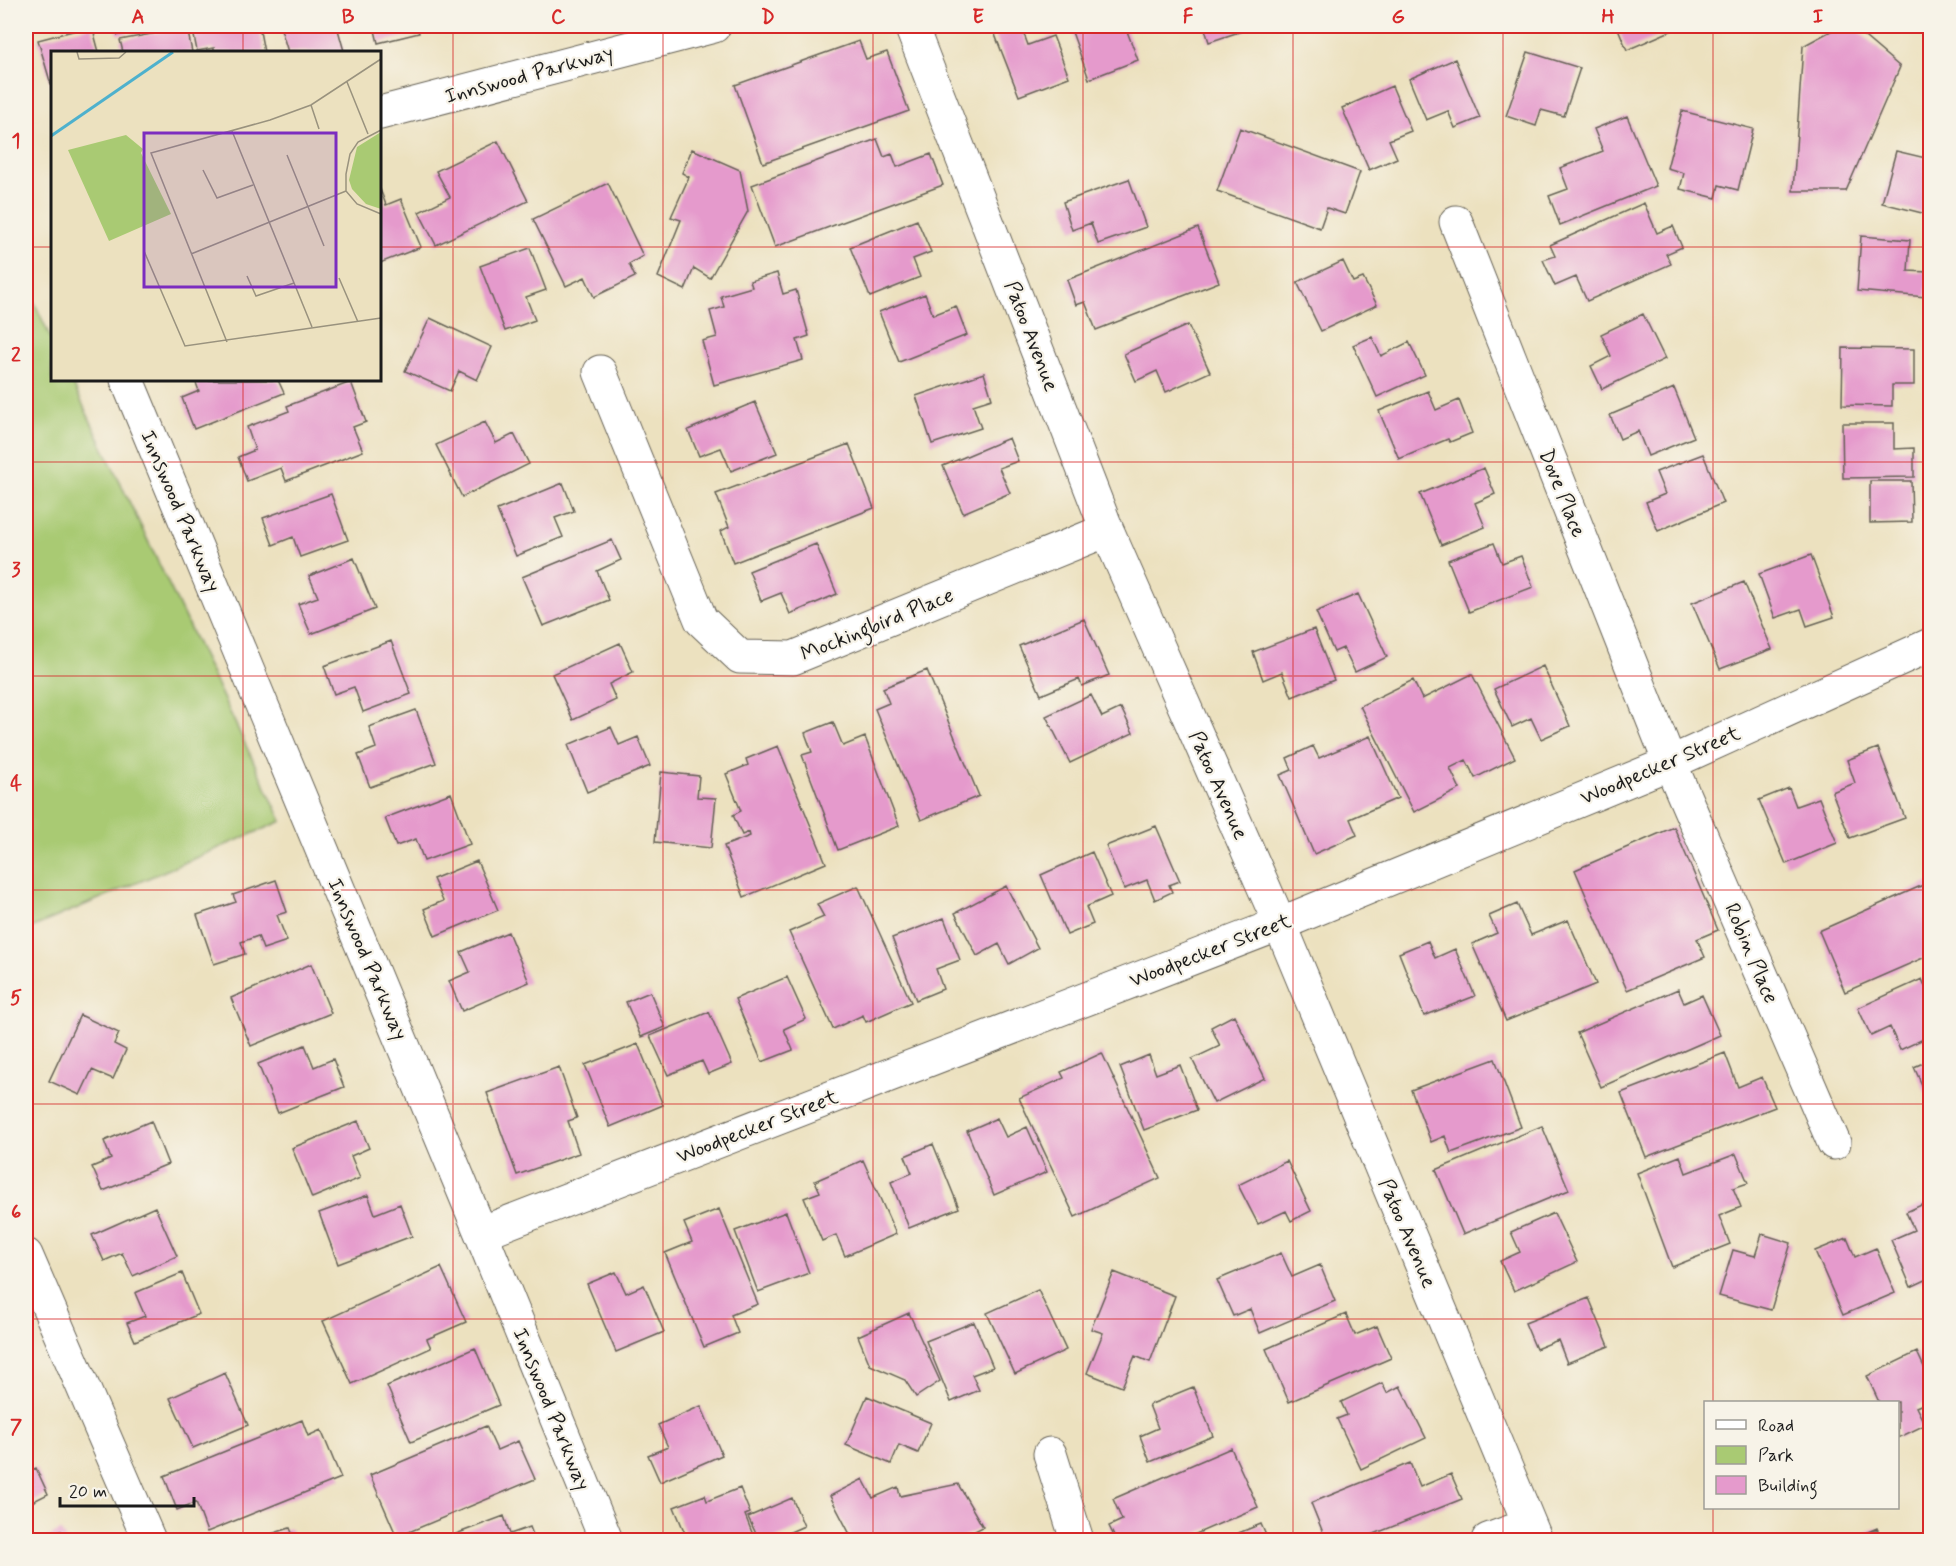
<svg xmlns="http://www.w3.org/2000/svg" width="1956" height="1566" font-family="Mynerve,sans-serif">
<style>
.green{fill:#a9ca73;stroke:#627348;stroke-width:1.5}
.building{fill:#e59acc}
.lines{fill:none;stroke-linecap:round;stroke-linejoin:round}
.street-casing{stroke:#656155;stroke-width:35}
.street{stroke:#fff;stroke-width:33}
.grid{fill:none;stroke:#d62828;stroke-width:1.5;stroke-opacity:0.55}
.labels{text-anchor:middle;stroke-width:4.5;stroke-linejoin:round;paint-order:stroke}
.street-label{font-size:21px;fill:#1c1c1c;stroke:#f7f3e8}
.inset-river{fill:none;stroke:#4eb1cd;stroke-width:3}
.inset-road{fill:none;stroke:#99927e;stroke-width:1.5}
.view{fill:#7b2cbf;fill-opacity:0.15;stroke:#7b2cbf;stroke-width:3}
.inset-edge{fill:none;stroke:#1c1c1c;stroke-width:3}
.neatline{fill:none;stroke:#d62828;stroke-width:2}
.grid-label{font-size:20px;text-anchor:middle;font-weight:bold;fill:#d62828}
</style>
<rect width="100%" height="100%" fill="#f7f3e8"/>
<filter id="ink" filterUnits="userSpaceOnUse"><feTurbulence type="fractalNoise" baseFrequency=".0167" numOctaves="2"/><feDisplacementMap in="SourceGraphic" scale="12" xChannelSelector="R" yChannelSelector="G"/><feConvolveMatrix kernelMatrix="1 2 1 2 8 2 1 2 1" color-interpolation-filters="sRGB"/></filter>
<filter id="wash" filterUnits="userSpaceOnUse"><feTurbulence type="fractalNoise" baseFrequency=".008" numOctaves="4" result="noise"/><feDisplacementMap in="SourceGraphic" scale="24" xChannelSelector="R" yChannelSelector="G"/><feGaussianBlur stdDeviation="1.35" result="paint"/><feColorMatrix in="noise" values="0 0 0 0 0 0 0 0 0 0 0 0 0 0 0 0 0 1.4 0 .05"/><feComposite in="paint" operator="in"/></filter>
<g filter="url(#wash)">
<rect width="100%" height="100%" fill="#ece1bf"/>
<path class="green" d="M 26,284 L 52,341 L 52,380 L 71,380 L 282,821 L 26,930 Z"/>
<g id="blocks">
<path class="building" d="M 92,26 L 99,52 L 52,52 L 52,88 L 38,40 Z
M 116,26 L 157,26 L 118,35 Z
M 192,26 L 259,26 L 264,52 L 214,52 L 214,48 L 197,51 Z
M 280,26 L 337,26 L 344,51 L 288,52 Z
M 374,26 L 417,26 L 419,33 L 378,43 Z
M 998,26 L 1021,26 L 1028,45 L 1053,36 L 1069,77 L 1019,96 L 992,27 Z
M 1088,26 L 1125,26 L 1138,60 L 1089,79 L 1072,32 Z
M 1204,26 L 1257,26 L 1209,42 Z
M 1617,26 L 1682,26 L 1627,50 Z
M 1840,26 L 1852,26 L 1900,67 L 1846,191 L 1793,191 L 1803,46 Z
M 187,27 L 192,52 L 123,52 L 120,40 Z
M 859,41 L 866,59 L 887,52 L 909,111 L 763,163 L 735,85 Z
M 1528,52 L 1580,68 L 1564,116 L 1541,110 L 1536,126 L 1506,116 Z
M 1455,59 L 1480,118 L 1455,128 L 1448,111 L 1426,120 L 1409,79 Z
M 1392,86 L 1411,131 L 1389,140 L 1397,158 L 1369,170 L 1342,108 Z
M 1682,111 L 1753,129 L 1738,190 L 1719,185 L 1716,198 L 1680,189 L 1684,173 L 1667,168 Z
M 1627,116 L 1656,186 L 1560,225 L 1549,196 L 1568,189 L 1560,168 L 1603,151 L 1594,129 Z
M 1240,128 L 1360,172 L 1345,214 L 1327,208 L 1320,228 L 1217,191 Z
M 877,139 L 884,157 L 892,154 L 897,167 L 931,154 L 943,185 L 775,247 L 752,185 Z
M 498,141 L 528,201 L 436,245 L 419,212 L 450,197 L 436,171 Z
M 692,149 L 740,170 L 748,211 L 710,278 L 694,268 L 685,290 L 658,277 L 681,220 L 671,217 L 689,177 L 682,173 Z
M 1896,151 L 1930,159 L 1930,215 L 1882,203 Z
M 1129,179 L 1146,227 L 1098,244 L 1091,223 L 1072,230 L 1063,202 Z
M 608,183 L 643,256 L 629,264 L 635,277 L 594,297 L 585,277 L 566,286 L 533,219 Z
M 380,189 L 386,205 L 401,199 L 421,247 L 380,263 Z
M 1644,203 L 1657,233 L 1673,226 L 1682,247 L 1666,254 L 1671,264 L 1587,301 L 1576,277 L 1555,286 L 1543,260 L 1555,256 L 1550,245 Z
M 917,220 L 931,252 L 913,259 L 920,277 L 870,297 L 850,247 Z
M 1198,228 L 1219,282 L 1096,330 L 1085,302 L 1076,305 L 1067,280 Z
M 1861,236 L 1910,240 L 1908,271 L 1928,272 L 1926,297 L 1857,291 Z
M 530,248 L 546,290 L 526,297 L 535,320 L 505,331 L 480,266 Z
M 1343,261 L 1353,282 L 1363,278 L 1377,305 L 1321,331 L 1297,282 Z
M 777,273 L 783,294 L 796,290 L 809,336 L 797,340 L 803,360 L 714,385 L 702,341 L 717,337 L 710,311 L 724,307 L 721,296 L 752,287 L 750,281 Z
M 925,294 L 933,315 L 956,306 L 967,335 L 899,362 L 879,312 Z
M 1643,314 L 1665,359 L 1602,389 L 1591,366 L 1611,356 L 1601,334 Z
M 430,318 L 492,347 L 477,380 L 459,371 L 450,391 L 405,371 Z
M 1188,325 L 1210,372 L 1166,392 L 1157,371 L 1136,381 L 1124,354 Z
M 1372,337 L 1381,356 L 1409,342 L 1425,375 L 1377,397 L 1353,345 Z
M 1843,348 L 1914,349 L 1914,385 L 1892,385 L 1892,406 L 1842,405 Z
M 984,373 L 992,399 L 973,405 L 981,428 L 932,444 L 916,396 Z
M 195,380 L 278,380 L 284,393 L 194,429 L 182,398 L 199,391 Z
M 351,382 L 366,422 L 353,427 L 363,451 L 286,481 L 281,468 L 247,481 L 238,457 L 255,450 L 247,427 L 289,411 L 287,406 Z
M 1674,388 L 1694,437 L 1648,456 L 1638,431 L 1620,439 L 1610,415 Z
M 1428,391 L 1436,410 L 1459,400 L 1472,433 L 1450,442 L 1448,439 L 1399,459 L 1379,411 Z
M 755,402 L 777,453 L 731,471 L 721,448 L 699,456 L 688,430 Z
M 485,422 L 496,443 L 514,434 L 529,464 L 462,497 L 436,445 Z
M 1842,423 L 1894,423 L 1894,449 L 1914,448 L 1914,477 L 1843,478 Z
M 1009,438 L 1018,461 L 999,468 L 1010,493 L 963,513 L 943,466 Z
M 849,444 L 874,508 L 733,563 L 721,531 L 729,527 L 716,494 Z
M 1703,454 L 1723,503 L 1658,531 L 1646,502 L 1665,494 L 1656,472 Z
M 1484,468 L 1495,494 L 1475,503 L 1485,527 L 1441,545 L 1420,494 Z
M 1870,481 L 1911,481 L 1912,522 L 1870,523 Z
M 563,483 L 574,511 L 555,518 L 563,537 L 516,556 L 497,510 Z
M 331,494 L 348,540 L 300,557 L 293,537 L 273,545 L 263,518 Z
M 612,540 L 621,560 L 597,571 L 609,600 L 543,626 L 522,577 Z
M 1494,543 L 1502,563 L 1521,556 L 1533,587 L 1469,612 L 1448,560 Z
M 816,544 L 837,594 L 790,614 L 781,593 L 761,601 L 749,571 Z
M 1811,555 L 1834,617 L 1807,626 L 1801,609 L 1775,618 L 1759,574 Z
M 354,558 L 375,609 L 311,634 L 298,604 L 318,597 L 309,576 Z
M 1744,582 L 1772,649 L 1720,669 L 1692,603 Z
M 1358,594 L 1387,657 L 1355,672 L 1343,648 L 1334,652 L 1316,612 Z
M 1084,619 L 1109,675 L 1082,686 L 1079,679 L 1041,695 L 1019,646 Z
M 1314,629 L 1334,680 L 1292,697 L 1282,672 L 1263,680 L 1253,652 Z
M 391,641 L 411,694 L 363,712 L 354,687 L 334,694 L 324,666 Z
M 620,643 L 633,672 L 609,684 L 616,700 L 573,720 L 552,674 Z
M 1543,666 L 1570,726 L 1541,739 L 1531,718 L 1512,727 L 1494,689 Z
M 927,670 L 979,796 L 921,820 L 875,709 L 889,703 L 883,688 Z
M 1472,674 L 1515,758 L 1475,778 L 1466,760 L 1450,768 L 1460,789 L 1414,812 L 1360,706 L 1413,680 L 1422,699 Z
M 1091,695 L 1102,717 L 1121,708 L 1133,733 L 1070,763 L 1046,716 Z
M 416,710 L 436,763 L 370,787 L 358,755 L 376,748 L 369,727 Z
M 833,722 L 843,746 L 865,737 L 899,826 L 838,850 L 802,755 L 812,752 L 805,733 Z
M 611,727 L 619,745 L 638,737 L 650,766 L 587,792 L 568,745 Z
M 1370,736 L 1398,798 L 1350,819 L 1357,835 L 1314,854 L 1280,775 L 1292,770 L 1287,758 L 1313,746 L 1319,758 Z
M 778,746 L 826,863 L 744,897 L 724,846 L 750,836 L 749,832 L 742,835 L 733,815 L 741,811 L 726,774 L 748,765 L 746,759 Z
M 1878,748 L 1905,818 L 1850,838 L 1832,792 L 1855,783 L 1847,760 Z
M 661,772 L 699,776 L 697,797 L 716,798 L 711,848 L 655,842 Z
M 1789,788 L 1796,806 L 1819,798 L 1837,843 L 1786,864 L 1759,800 Z
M 451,793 L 470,844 L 424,861 L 416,839 L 396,846 L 385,818 Z
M 1156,826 L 1180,881 L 1169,885 L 1172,892 L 1155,900 L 1147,880 L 1124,889 L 1106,846 Z
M 1674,827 L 1718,930 L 1697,939 L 1705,957 L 1627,990 L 1575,870 Z
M 1092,852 L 1111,896 L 1086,907 L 1093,924 L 1067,935 L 1041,875 Z
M 477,861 L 498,910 L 435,936 L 424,909 L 443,901 L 433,879 Z
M 276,880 L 287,912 L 277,915 L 287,941 L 263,949 L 258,936 L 241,942 L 245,954 L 214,964 L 197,915 L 236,902 L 233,895 Z
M 1930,882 L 1930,955 L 1845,992 L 1819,931 Z
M 858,886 L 911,1002 L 866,1022 L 863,1015 L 833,1029 L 789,932 L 824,917 L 817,904 Z
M 1006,886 L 1038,948 L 1009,964 L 999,944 L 977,956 L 955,913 Z
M 1517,904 L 1531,935 L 1568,920 L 1596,984 L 1506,1021 L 1472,944 L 1497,933 L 1489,916 Z
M 944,918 L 960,960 L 936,969 L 943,989 L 916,1000 L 892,938 Z
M 508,932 L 529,982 L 462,1011 L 449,981 L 470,972 L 461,952 Z
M 1428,941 L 1435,958 L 1455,949 L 1475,996 L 1424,1016 L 1399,953 Z
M 311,964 L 331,1013 L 251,1046 L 231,998 Z
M 787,977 L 806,1019 L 784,1029 L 793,1050 L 762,1062 L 735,999 Z
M 1922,979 L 1930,998 L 1930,1036 L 1900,1050 L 1890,1027 L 1871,1036 L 1858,1008 Z
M 1678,989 L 1684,1003 L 1702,995 L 1720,1035 L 1601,1087 L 1577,1033 Z
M 650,992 L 665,1027 L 641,1037 L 626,1002 Z
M 709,1012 L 732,1064 L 708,1074 L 702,1061 L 668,1075 L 650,1036 Z
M 80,1015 L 119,1033 L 114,1044 L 126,1050 L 113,1079 L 92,1070 L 80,1095 L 49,1081 Z
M 1234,1015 L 1265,1078 L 1214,1103 L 1192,1059 L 1220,1046 L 1211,1027 Z
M 638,1044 L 663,1105 L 610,1127 L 585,1065 Z
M 305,1045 L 314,1067 L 333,1059 L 344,1087 L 278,1113 L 258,1064 Z
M 1102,1053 L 1160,1178 L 1075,1217 L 1019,1098 L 1064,1078 L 1061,1072 Z
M 1725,1053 L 1738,1087 L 1762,1077 L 1775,1107 L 1646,1157 L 1621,1093 Z
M 1149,1055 L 1156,1074 L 1180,1065 L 1197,1110 L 1144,1130 L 1120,1067 Z
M 1495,1059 L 1521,1127 L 1451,1153 L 1445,1136 L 1431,1142 L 1411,1090 Z
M 1930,1060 L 1930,1092 L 1926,1094 L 1914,1067 Z
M 559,1067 L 577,1118 L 568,1121 L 579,1153 L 517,1175 L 487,1093 Z
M 997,1118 L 1006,1137 L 1027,1127 L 1047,1172 L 994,1195 L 967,1131 Z
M 151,1121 L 168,1164 L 103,1191 L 92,1167 L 111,1159 L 104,1141 Z
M 358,1121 L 369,1148 L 351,1156 L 360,1178 L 312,1198 L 292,1148 Z
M 1542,1126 L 1569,1190 L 1463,1234 L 1436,1170 Z
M 933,1144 L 959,1208 L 909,1228 L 891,1182 L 912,1173 L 905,1156 Z
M 1736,1154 L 1748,1183 L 1733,1188 L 1741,1207 L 1719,1216 L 1730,1244 L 1672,1267 L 1637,1173 L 1680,1156 L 1686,1173 Z
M 863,1160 L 896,1234 L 845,1256 L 836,1235 L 822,1241 L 804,1198 L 820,1192 L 815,1181 Z
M 1287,1161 L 1311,1211 L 1291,1221 L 1286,1211 L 1258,1224 L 1238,1185 Z
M 368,1195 L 375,1214 L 400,1204 L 412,1236 L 338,1264 L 319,1213 Z
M 1930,1201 L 1930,1278 L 1911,1287 L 1891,1240 L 1914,1230 L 1906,1212 Z
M 155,1207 L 177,1256 L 133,1276 L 122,1253 L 104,1261 L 92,1235 Z
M 719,1209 L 758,1304 L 731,1315 L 738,1333 L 704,1347 L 665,1253 L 692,1242 L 684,1223 Z
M 786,1212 L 809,1273 L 758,1292 L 735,1231 Z
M 1554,1213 L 1577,1262 L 1514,1291 L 1500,1261 L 1520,1252 L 1511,1232 Z
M 1762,1234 L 1791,1243 L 1771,1310 L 1719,1296 L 1733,1250 L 1755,1256 Z
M 1847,1238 L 1855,1257 L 1876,1248 L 1895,1293 L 1843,1315 L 1815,1251 Z
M 1281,1253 L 1292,1277 L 1320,1265 L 1335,1301 L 1260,1333 L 1250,1309 L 1233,1316 L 1217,1280 Z
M 441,1267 L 466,1322 L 427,1339 L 431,1348 L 352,1384 L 323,1321 Z
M 616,1272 L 626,1293 L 644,1285 L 664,1332 L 616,1352 L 587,1284 Z
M 1114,1272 L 1175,1296 L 1150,1362 L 1135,1356 L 1122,1387 L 1087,1373 L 1103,1333 L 1091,1329 Z
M 182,1273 L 199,1314 L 135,1341 L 127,1323 L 145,1316 L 135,1293 Z
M 1038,1290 L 1066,1350 L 1015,1374 L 987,1313 Z
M 1589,1298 L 1609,1346 L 1567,1363 L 1558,1340 L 1536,1349 L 1525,1323 Z
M 909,1313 L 940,1381 L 916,1397 L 905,1380 L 870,1365 L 858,1336 Z
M 1346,1314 L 1355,1335 L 1377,1326 L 1391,1358 L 1289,1402 L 1266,1349 Z
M 974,1322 L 993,1367 L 972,1375 L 979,1390 L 951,1402 L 926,1341 Z
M 475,1348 L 499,1405 L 411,1442 L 387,1386 Z
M 1917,1352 L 1930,1380 L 1930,1401 L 1916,1407 L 1925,1425 L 1898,1438 L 1898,1402 L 1879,1402 L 1867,1376 Z
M 225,1373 L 248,1425 L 193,1448 L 170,1398 Z
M 1382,1383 L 1387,1393 L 1400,1386 L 1426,1438 L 1361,1469 L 1337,1419 L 1347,1415 L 1341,1402 Z
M 1193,1387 L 1213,1436 L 1150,1462 L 1140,1436 L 1158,1428 L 1149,1405 Z
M 867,1396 L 931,1423 L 918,1453 L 899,1445 L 891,1464 L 846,1445 Z
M 701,1406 L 722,1455 L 660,1482 L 648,1455 L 668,1447 L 658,1425 Z
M 302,1420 L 308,1436 L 321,1430 L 341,1478 L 207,1532 L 196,1502 L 177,1510 L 164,1476 Z
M 486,1426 L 497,1450 L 518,1441 L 535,1479 L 397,1537 L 370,1475 Z
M 1231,1448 L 1258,1507 L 1182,1540 L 1116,1540 L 1109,1526 L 1122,1520 L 1113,1499 Z
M 1410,1463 L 1420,1487 L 1451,1474 L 1462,1499 L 1359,1540 L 1326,1540 L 1311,1503 Z
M 36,1468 L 48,1494 L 26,1505 L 26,1473 Z
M 863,1479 L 873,1498 L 898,1487 L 900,1496 L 958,1484 L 983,1527 L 957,1540 L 853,1540 L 830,1496 Z
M 740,1488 L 750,1513 L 745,1515 L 755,1540 L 681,1540 L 687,1538 L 674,1507 L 705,1495 L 707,1501 Z
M 792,1498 L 804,1526 L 772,1540 L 759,1540 L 748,1517 Z
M 504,1516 L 510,1534 L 530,1527 L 535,1540 L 459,1540 L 456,1534 Z
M 1261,1524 L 1268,1540 L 1221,1540 Z
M 290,1528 L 295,1540 L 252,1540 Z
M 1877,1528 L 1883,1540 L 1849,1540 Z
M 61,1531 L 66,1540 L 40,1540 Z"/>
</g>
</g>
<g filter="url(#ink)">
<use href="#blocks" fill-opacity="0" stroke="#656155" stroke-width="1.5"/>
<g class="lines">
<defs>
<path id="street" d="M 911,26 L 1107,530 L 1280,924 L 1536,1540
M 380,113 L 714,26
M 1456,222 L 1670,763 L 1834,1143
M 600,372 L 701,620 L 740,657 L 793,658 L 1107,530
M 127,380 L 481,1233 L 606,1540
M 481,1233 L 1280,924 L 1670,763 L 1930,645
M 26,1255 L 149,1540
M 1050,1454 L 1077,1540
M 1488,1540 L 1529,1525"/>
</defs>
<use href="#street" class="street-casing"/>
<use href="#street" class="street"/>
</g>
</g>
<path class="grid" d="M 243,26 L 243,52M 453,26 L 453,1540M 663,26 L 663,1540M 873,26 L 873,1540M 1083,26 L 1083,1540M 1293,26 L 1293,1540M 1503,26 L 1503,1540M 1713,26 L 1713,1402M 26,247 L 52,247M 380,247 L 1930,247M 243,380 L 243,1540M 26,462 L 1930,462M 26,676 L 1930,676M 26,890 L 1930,890M 26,1104 L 1930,1104M 26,1319 L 1930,1319M 1713,1508 L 1713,1540"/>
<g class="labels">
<g class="street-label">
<text transform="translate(529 74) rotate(-15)" y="7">Innswood Parkway</text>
<text transform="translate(1032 336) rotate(69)" y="7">Patoo Avenue</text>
<text transform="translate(1563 493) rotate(68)" y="7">Dove Place</text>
<text transform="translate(181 511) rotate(67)" y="7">Innswood Parkway</text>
<text transform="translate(877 624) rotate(-22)" y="7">Mockingbird Place</text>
<text transform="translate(1660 765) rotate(-23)" y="7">Woodpecker Street</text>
<text transform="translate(1219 785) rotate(66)" y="7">Patoo Avenue</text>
<text transform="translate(1210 950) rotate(-21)" y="7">Woodpecker Street</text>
<text transform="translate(1752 953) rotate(67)" y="7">Robin Place</text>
<text transform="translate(368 959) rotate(67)" y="7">Innswood Parkway</text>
<text transform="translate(757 1126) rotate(-21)" y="7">Woodpecker Street</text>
<text transform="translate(1408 1233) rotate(67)" y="7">Patoo Avenue</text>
<text transform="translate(552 1409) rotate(68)" y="7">Innswood Parkway</text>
</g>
</g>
<g transform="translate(51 51)">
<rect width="330" height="330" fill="#ece1bf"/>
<path d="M 330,81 L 330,158 L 315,153 L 301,138 L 298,129 L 306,96 ZM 75,84 L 92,98 L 90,102 L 120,163 L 58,190 L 17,99 Z" fill="#a9ca73"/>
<path class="inset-river" d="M 0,85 L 122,1"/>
<path class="inset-road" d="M 26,1 L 28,8 L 68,7 L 75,1M 296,31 L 317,83M 260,54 L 268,78M 330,79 L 307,91 L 299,103 L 295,123 L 295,140 L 306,153 L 330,163M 181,80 L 261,276M 236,104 L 273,195M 152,119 L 166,147 L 202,134M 93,200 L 134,295 L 330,267M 140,203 L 295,140M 196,225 L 205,245 L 243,232M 288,227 L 307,271M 176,291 L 100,102 L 219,69 L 260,54 L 330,8"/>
<path class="view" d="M 93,82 L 285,82 L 285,236 L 93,236 Z"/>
<rect width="330" height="330" class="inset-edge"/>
</g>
<rect width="1956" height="1566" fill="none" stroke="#f7f3e8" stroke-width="66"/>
<rect x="1704" y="1401" width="195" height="108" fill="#f7f3e8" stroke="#9f9d96" stroke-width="1.5"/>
<rect x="1716" y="1420" width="30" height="9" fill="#ffffff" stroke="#9f9d96" stroke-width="1.5"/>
<text x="1758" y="1431" font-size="18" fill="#1c1c1c">Road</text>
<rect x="1716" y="1446" width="30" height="18" fill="#a9ca73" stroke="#9f9d96" stroke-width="1.5"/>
<text x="1758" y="1461" font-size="18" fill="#1c1c1c">Park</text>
<rect x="1716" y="1476" width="30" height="18" fill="#e59acc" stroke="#9f9d96" stroke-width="1.5"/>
<text x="1758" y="1491" font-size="18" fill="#1c1c1c">Building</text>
<path d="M60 1497v9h134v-9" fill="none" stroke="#1c1c1c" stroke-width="3"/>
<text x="69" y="1497" font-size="18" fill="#1c1c1c" stroke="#f7f3e8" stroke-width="4.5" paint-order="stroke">20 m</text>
<rect x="33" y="33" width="1890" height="1500" class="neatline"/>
<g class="grid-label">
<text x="138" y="23">A</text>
<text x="348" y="23">B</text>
<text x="558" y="23">C</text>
<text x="768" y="23">D</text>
<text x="978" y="23">E</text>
<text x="1188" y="23">F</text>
<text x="1398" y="23">G</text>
<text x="1608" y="23">H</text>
<text x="1818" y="23">I</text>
<text x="16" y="147">1</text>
<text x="16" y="361">2</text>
<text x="16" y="576">3</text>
<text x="16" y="790">4</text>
<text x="16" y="1004">5</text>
<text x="16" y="1218">6</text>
<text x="16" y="1433">7</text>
</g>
</svg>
